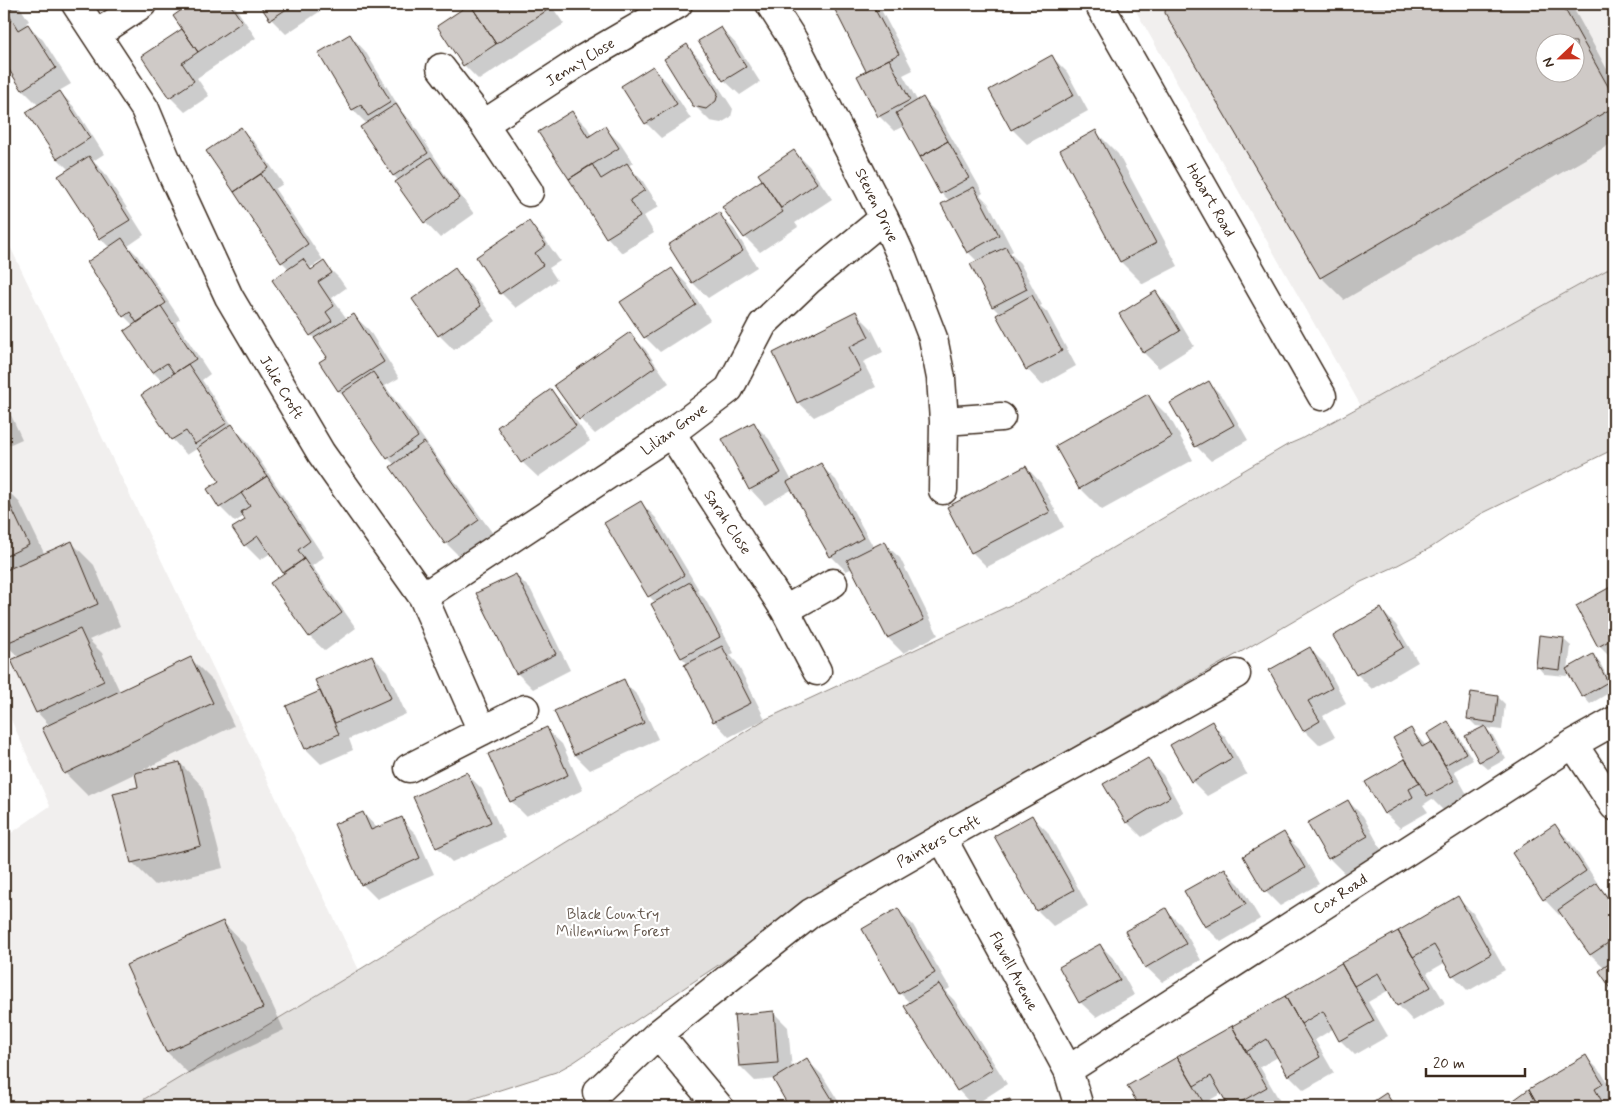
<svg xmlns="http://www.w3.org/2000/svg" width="1618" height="1111" font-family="Mynerve,sans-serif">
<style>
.built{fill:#f1efee;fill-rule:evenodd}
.green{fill:#e2e0de;stroke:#8e857e}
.shadow{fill:#0003;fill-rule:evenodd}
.building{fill:#cfcac7;stroke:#3b2a1e;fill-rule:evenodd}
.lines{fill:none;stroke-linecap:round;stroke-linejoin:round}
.minor-casing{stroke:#3b2a1e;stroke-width:31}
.minor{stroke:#fff;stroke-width:28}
.labels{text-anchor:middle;stroke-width:4.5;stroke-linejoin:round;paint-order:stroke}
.street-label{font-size:15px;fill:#3b2a1e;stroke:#fff}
.park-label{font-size:15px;fill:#65584e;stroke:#fff}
</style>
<rect width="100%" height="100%" fill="#fff"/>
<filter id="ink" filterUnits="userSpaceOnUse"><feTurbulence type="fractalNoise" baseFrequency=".02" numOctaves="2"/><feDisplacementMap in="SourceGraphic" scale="10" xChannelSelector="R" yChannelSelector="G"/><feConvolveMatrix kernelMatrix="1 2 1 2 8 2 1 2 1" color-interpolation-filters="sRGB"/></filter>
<g filter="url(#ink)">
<path class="built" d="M 1132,4 L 1614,4 L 1614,266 L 1361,406 ZM 1546,42 L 1576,42 L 1576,72 L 1546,72 Z
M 4,234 L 359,970 L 143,1107 L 4,1107 L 4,838 L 50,806 L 4,704 Z"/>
<path class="green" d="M 1614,266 L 1614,449 L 1481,514 L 1432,547 L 1392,568 L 1361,582 L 1246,649 L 841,880 L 760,935 L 760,937 L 574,1062 L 556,1072 L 472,1099 L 457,1107 L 131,1107 L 359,970 L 764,720 L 1034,594 L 1287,445 L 1301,439 Z"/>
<path class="shadow" d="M 4,4 L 18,4 L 29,21 L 26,23 L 43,40 L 71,84 L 59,91 L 74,107 L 104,154 L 93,161 L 104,172 L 144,235 L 128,246 L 137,255 L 180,319 L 176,322 L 210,374 L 202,380 L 234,428 L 247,441 L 324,557 L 312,566 L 356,628 L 325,651 L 309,636 L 284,573 L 271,553 L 260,560 L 245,545 L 247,520 L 244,516 L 235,522 L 220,507 L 221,481 L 198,448 L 187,455 L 172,439 L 143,395 L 163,382 L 153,372 L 134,326 L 124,316 L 110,248 L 100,238 L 60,176 L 69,170 L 58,159 L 28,112 L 39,106 L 23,90 L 4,60 Z
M 192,4 L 233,4 L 256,38 L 197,78 L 209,96 L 185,112 L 170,97 L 143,56 L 184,29 L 175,16 Z
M 261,4 L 331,4 L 286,34 L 271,19 Z
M 473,4 L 550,4 L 564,24 L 479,80 L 464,65 L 438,27 Z
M 833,4 L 878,4 L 913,70 L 903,75 L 918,102 L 923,99 L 938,114 L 983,193 L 980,195 L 989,204 L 1013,251 L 1010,253 L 1020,263 L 1042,305 L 1040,306 L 1047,312 L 1076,366 L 1042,385 L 1027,369 L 1000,314 L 993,307 L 972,265 L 978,262 L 968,252 L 950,201 L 941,193 L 904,126 L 894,131 L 879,116 L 868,71 Z
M 988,4 L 1002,4 L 993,9 Z
M 1167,4 L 1571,4 L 1614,82 L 1614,142 L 1344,300 L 1321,277 L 1166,13 ZM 1546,42 L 1576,42 L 1576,72 L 1546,72 Z
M 721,28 L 736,44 L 760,82 L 740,95 L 724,80 L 700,41 Z
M 350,35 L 365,51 L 402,112 L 411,121 L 442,168 L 441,169 L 474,214 L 440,238 L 425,222 L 397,182 L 399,181 L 394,176 L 362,128 L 367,124 L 353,110 L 319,54 Z
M 687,46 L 702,61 L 733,109 L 731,117 L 721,123 L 710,121 L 694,105 Z
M 1052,57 L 1067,72 L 1088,111 L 1027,144 L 1012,129 Z
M 653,67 L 668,83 L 691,119 L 661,138 L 646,123 Z
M 572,112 L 587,127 L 592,136 L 605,128 L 620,143 L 633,163 L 628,166 L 642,180 L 659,206 L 644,216 L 654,233 L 622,253 L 607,237 L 540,132 Z
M 241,129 L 256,144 L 283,184 L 275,189 L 323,260 L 310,268 L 313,270 L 324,263 L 339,278 L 346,288 L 332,298 L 347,319 L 353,315 L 369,330 L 399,378 L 385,386 L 494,535 L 461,558 L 446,543 L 395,465 L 388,458 L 348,400 L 339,391 L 321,362 L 328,357 L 320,344 L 311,335 L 274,281 L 290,270 L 282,262 L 208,151 Z
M 1096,132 L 1118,154 L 1178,266 L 1143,284 L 1121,262 L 1061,150 Z
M 794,151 L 809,166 L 832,199 L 795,223 L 798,227 L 760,252 L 745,237 L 724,207 L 764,180 Z
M 718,214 L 734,229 L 757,267 L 708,298 L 693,283 L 670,245 Z
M 529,223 L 544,238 L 560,261 L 549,268 L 557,280 L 516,308 L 501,293 Z
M 672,269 L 687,284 L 710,320 L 660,352 L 645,337 Z
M 455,270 L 470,285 L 496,321 L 454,350 L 439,335 Z
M 1156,292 L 1171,308 L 1194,346 L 1159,368 L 1144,353 Z
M 856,313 L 871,328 L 883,352 L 863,362 L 876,387 L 814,417 L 798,402 Z
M 630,334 L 645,349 L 669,383 L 595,434 L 580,419 Z
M 1209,383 L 1224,398 L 1248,440 L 1211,461 L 1196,446 Z
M 551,391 L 566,406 L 590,441 L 538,477 L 522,462 L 498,427 Z
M 1148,396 L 1170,418 L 1193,460 L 1102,510 L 1080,488 Z
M 4,400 L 22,439 L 4,447 Z
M 754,424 L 769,439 L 792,481 L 820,465 L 836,480 L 874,548 L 884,543 L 900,558 L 938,635 L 903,653 L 888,638 L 853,568 L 846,571 L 831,556 L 793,489 L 765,505 L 750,489 Z
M 1026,467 L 1041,483 L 1064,527 L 987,567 L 972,552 Z
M 4,487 L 20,503 L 45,555 L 72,543 L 94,565 L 120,626 L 89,640 L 102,653 L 120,692 L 191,659 L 213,681 L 234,726 L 88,796 L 65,773 L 50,726 L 37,712 L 20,658 L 5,644 L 4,640 Z
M 641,503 L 656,518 L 699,590 L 697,591 L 705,599 L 734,653 L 730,655 L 737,663 L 765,719 L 729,737 L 714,721 L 688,664 L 682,658 L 653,604 L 656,603 L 649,596 Z
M 516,575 L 531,590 L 570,670 L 533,689 L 517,673 L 478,594 Z
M 1614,587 L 1614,661 L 1599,646 L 1577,607 Z
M 1381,610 L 1396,625 L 1418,662 L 1372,689 L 1357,674 Z
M 1563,639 L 1571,646 L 1568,670 L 1593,656 L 1600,663 L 1614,690 L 1590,704 L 1583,696 L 1568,670 L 1567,676 L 1544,674 L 1537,666 Z
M 1310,649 L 1325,664 L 1346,703 L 1323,716 L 1335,737 L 1319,745 L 1304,730 Z
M 372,656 L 387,671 L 406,714 L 349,739 L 353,750 L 321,764 L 306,749 L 288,707 L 322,692 Z
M 623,681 L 638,696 L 658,739 L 590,770 L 575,755 L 555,712 Z
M 1472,694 L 1498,697 L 1505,704 L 1502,730 L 1485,728 L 1492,734 L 1506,759 L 1488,769 L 1480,762 L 1467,737 L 1484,727 L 1476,726 L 1469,719 Z
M 1211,723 L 1226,738 L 1247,774 L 1207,796 L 1192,781 Z
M 1448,723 L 1455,730 L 1473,760 L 1454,771 L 1468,796 L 1444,811 L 1432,799 L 1423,805 L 1428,812 L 1400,828 L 1385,813 L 1367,783 L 1407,759 L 1411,729 L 1426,746 L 1433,742 Z
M 546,729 L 562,744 L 583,790 L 526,816 L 511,801 Z
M 1148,760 L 1163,775 L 1184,813 L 1142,837 L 1127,822 Z
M 180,763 L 202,786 L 223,868 L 155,885 L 132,862 L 140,788 Z
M 467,774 L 482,789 L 505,838 L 452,862 L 437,847 Z
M 1348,801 L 1363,816 L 1382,851 L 1344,873 L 1329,858 Z
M 363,813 L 378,829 L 401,819 L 416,834 L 434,874 L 377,899 L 362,884 Z
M 1031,816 L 1047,831 L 1088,906 L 1053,926 L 1037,910 L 996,836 Z
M 1555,826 L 1570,841 L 1600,887 L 1614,903 L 1614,991 L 1601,971 L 1605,968 L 1591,955 L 1562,913 L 1559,915 L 1544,899 L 1514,854 Z
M 1284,834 L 1299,849 L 1319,884 L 1280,906 L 1265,891 Z
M 1225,870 L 1240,885 L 1260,919 L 1221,942 L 1206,927 L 1186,892 Z
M 1457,898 L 1473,913 L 1505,970 L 1468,991 L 1453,975 L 1446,962 L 1427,973 L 1445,1003 L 1413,1021 L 1398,1005 L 1389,990 L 1368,1002 L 1388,1036 L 1355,1055 L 1340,1040 L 1334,1028 L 1315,1040 L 1334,1073 L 1304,1090 L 1289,1075 L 1278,1057 L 1260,1067 L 1281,1103 L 1273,1107 L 1230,1107 L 1222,1093 L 1208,1101 L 1212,1107 L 1141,1107 L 1129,1086 Z
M 898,910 L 913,925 L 950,988 L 945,991 L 954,1000 L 1007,1084 L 973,1106 L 958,1090 L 906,1006 L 910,1003 L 900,993 Z
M 1166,910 L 1181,925 L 1201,960 L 1162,982 L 1146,967 Z
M 223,922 L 245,945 L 284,1030 L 189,1074 L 167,1052 L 127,966 Z
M 1100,945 L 1115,960 L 1134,995 L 1096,1017 L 1080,1002 Z
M 773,1012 L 788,1027 L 792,1069 L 807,1060 L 822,1075 L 842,1107 L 791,1107 L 774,1079 L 755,1081 L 740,1066 Z
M 1586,1057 L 1601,1072 L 1614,1094 L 1614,1102 L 1609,1105 L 1610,1107 L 1515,1107 L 1512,1102 Z
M 1386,1095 L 1398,1107 L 1367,1107 Z
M 1010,1100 L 1017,1107 L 985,1107 Z"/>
<path class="building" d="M 4,4 L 14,4 L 15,6 L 7,11 L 12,20 L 4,25 Z
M 190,4 L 230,4 L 242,22 L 198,52 L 173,16 Z
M 259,4 L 294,4 L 270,20 Z
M 470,4 L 546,4 L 549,9 L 496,44 Z
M 470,4 L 496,44 L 463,66 L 437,26 Z
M 832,4 L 872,4 L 899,54 L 866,71 Z
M 1166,4 L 1562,4 L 1614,97 L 1614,107 L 1320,278 L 1165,13 ZM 1546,42 L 1576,42 L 1576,72 L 1546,72 Z
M 12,20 L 18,30 L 28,24 L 56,68 L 22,90 L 4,62 L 4,25 Z
M 721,27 L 746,67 L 723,81 L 698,41 Z
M 182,29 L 198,52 L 182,63 L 194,81 L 169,98 L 141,56 Z
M 350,34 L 391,102 L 368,116 L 361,105 L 352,110 L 318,53 Z
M 687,44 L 718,93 L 716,101 L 706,109 L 693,106 L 664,59 Z
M 1052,55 L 1074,95 L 1011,130 L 989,90 Z
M 889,59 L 910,100 L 878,117 L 857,76 Z
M 653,66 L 677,104 L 645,124 L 621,86 Z
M 60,91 L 90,138 L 57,159 L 26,112 Z
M 923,97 L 948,141 L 920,157 L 896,113 Z
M 396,104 L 428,153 L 393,176 L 360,127 Z
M 572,111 L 588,137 L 605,126 L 619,148 L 569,179 L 538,132 Z
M 241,127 L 269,168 L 234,192 L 206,151 Z
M 1096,130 L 1156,243 L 1120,262 L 1060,150 Z
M 948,141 L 969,178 L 940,194 L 920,157 Z
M 794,150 L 817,183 L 781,208 L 758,174 Z
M 89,156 L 130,220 L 99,239 L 58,176 Z
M 431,157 L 459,198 L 424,223 L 395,182 Z
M 627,163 L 645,190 L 630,200 L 640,217 L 606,238 L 569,179 L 592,164 L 601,179 Z
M 261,174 L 308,244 L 281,263 L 234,192 Z
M 762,180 L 783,212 L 744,238 L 722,207 Z
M 974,187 L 999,235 L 967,253 L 941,204 Z
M 719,212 L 743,251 L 692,283 L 668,245 Z
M 529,221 L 546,245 L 535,253 L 543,265 L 500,294 L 476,257 Z
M 122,238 L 166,303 L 137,323 L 130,312 L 123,317 L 87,262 Z
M 1006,247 L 1027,289 L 992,307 L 970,264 Z
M 303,259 L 311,270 L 324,261 L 332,273 L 318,282 L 334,306 L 326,312 L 332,321 L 310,336 L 272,280 Z
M 455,268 L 481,306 L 438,336 L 412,299 Z
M 672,268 L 696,305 L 644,338 L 620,302 Z
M 1156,291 L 1180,331 L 1143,353 L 1119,314 Z
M 1032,295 L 1062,351 L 1026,370 L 996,315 Z
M 161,306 L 196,359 L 174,373 L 167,363 L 152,373 L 124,331 Z
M 856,311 L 869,337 L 849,347 L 861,371 L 797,403 L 773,353 Z
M 354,314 L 384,362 L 338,391 L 319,362 L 327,357 L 314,338 Z
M 630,332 L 655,367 L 579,420 L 554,385 Z
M 188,364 L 227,423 L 195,444 L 186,431 L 171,440 L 141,395 Z
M 373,372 L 418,437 L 387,459 L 342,393 Z
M 1209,381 L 1234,425 L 1195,447 L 1170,403 Z
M 551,389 L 576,426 L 521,463 L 497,427 Z
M 1148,394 L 1172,437 L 1079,489 L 1055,446 Z
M 754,422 L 781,473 L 749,490 L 722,439 Z
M 232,424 L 267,476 L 219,508 L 207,489 L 219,481 L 197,448 Z
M 424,442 L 479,520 L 445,544 L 390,467 Z
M 821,463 L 863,538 L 830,557 L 787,482 Z
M 1026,466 L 1050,512 L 971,553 L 947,507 Z
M 267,476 L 310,541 L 298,550 L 304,559 L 283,573 L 258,536 L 244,546 L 232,528 L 245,520 L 241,512 L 250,506 L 241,493 Z
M 4,492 L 29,545 L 4,557 Z
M 641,501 L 684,575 L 648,597 L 604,523 Z
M 72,541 L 98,604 L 4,644 L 4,571 Z
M 885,541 L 924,620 L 887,638 L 847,560 Z
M 304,559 L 342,613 L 309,637 L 270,583 Z
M 516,574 L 556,654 L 516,674 L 476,593 Z
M 690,582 L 720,637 L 681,658 L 651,604 Z
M 1614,585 L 1614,638 L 1598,647 L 1576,606 Z
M 1381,608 L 1404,647 L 1356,675 L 1333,636 Z
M 80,629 L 104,681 L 36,713 L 11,660 Z
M 1539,635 L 1564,638 L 1560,670 L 1536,667 Z
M 722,646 L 751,703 L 713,722 L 684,665 Z
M 1310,647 L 1332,688 L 1308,701 L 1320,721 L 1303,731 L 1269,670 Z
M 1593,654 L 1608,682 L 1582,697 L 1566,669 Z
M 372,655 L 391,698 L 335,723 L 315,680 Z
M 191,657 L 213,703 L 64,774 L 42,728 Z
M 624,679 L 644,723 L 574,755 L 554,711 Z
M 320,691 L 339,734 L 305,749 L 286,706 Z
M 1471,692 L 1498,696 L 1495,723 L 1467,719 Z
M 1212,721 L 1232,758 L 1191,782 L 1170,745 Z
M 1448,721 L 1466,753 L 1445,765 L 1427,734 Z
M 1485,726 L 1499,752 L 1479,762 L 1465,736 Z
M 547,727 L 568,775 L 510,802 L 488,754 Z
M 1411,728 L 1422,747 L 1431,742 L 1454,781 L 1427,796 L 1393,738 Z
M 1148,758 L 1170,797 L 1126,823 L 1103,784 Z
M 1405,759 L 1420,783 L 1409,789 L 1413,797 L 1384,814 L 1365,782 Z
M 180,762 L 201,846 L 131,863 L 113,793 L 138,787 L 135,773 Z
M 467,772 L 491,822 L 436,848 L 413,797 Z
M 1348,800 L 1368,836 L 1328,859 L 1307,823 Z
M 363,812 L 371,830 L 402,817 L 420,858 L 361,885 L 334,824 Z
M 1032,815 L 1074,890 L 1036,911 L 994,836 Z
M 1555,824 L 1586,871 L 1543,900 L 1512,853 Z
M 1284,832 L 1305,868 L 1264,892 L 1243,856 Z
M 1225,868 L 1246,904 L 1205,927 L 1184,891 Z
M 1597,883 L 1614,907 L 1614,939 L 1590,955 L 1558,910 Z
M 1458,896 L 1491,954 L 1452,976 L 1434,945 L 1413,957 L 1398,931 Z
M 898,908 L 935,973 L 899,994 L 862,929 Z
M 1166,908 L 1186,944 L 1145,968 L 1125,931 Z
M 223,921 L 263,1008 L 166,1052 L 126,965 Z
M 1398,931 L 1431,987 L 1397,1006 L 1378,973 L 1354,986 L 1341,963 Z
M 1100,944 L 1120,980 L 1079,1003 L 1059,967 Z
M 1614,960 L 1614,993 L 1599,971 Z
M 1341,963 L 1374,1021 L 1339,1041 L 1323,1011 L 1301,1024 L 1285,996 Z
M 939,984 L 993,1069 L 957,1091 L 904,1006 Z
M 1285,996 L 1320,1057 L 1288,1076 L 1267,1039 L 1246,1052 L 1232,1026 Z
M 774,1011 L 778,1063 L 739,1066 L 734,1015 Z
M 1232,1026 L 1267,1087 L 1232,1107 L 1229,1107 L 1211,1076 L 1194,1086 L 1177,1057 Z
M 1586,1055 L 1603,1084 L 1595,1089 L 1605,1107 L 1539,1107 L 1529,1089 Z
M 1177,1057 L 1206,1107 L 1140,1107 L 1127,1086 Z
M 807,1058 L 837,1107 L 789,1107 L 773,1079 Z
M 1529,1089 L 1539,1107 L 1514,1107 L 1511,1102 Z
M 1386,1093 L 1395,1107 L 1365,1107 Z
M 1010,1099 L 1012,1107 L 981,1107 Z"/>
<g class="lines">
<defs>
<path id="minor" d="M 76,4 L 145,109 L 174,178 L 229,297 L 321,453 L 423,597 L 482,731
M 770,4 L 793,40 L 884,218 L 903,260 L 933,338 L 941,378 L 944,421 L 943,490
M 1099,4 L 1322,396
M 97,34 L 142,4
M 441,68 L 484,124 L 585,58 L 678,4
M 484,124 L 529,192
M 944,421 L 1001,417
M 671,433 L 785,610 L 817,671
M 423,597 L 671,433 L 729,389 L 763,324 L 809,280 L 884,218
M 785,610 L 833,583
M 1573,744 L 1614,806
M 409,768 L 525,709
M 942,838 L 1068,1070 L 1079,1107
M 658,1034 L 719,1107
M 1068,1070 L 1573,744 L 1614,721
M 597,1092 L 658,1034 L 811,913 L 942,838 L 1236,674"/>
</defs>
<use href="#minor" class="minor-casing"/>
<use href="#minor" class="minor"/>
</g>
</g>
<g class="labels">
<g class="street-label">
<text transform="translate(580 62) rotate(-32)" y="5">Jenny Close</text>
<text transform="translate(1211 200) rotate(60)" y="5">Hobart Road</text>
<text transform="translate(877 205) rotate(64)" y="5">Steven Drive</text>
<text transform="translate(282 387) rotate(59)" y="5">Julie Croft</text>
<text transform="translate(674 429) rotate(-36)" y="5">Lilian Grove</text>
<text transform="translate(728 522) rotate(57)" y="5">Sarah Close</text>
<text transform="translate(938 841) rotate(-29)" y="5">Painters Croft</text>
<text transform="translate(1340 894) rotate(-33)" y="5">Cox Road</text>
<text transform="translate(1014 971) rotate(62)" y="5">Flavell Avenue</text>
</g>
<g class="park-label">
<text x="613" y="919">Black Country<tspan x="613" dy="17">Millennium Forest</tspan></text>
</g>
</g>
<rect width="1618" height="1111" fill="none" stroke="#fff" stroke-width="20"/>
<rect x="10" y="10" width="1598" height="1091" fill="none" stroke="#3b2a1e" stroke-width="2" filter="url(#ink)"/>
<g transform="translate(1560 58) rotate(248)"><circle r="24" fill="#ffffff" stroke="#b1aaa5"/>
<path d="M0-4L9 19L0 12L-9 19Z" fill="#c8321e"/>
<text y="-8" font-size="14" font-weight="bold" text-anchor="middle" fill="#3b2a1e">N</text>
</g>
<path d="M1426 1068v8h99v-8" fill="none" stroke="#3b2a1e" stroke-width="2.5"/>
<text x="1433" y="1068" font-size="15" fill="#3b2a1e" stroke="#ffffff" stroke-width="4" paint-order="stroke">20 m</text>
</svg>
